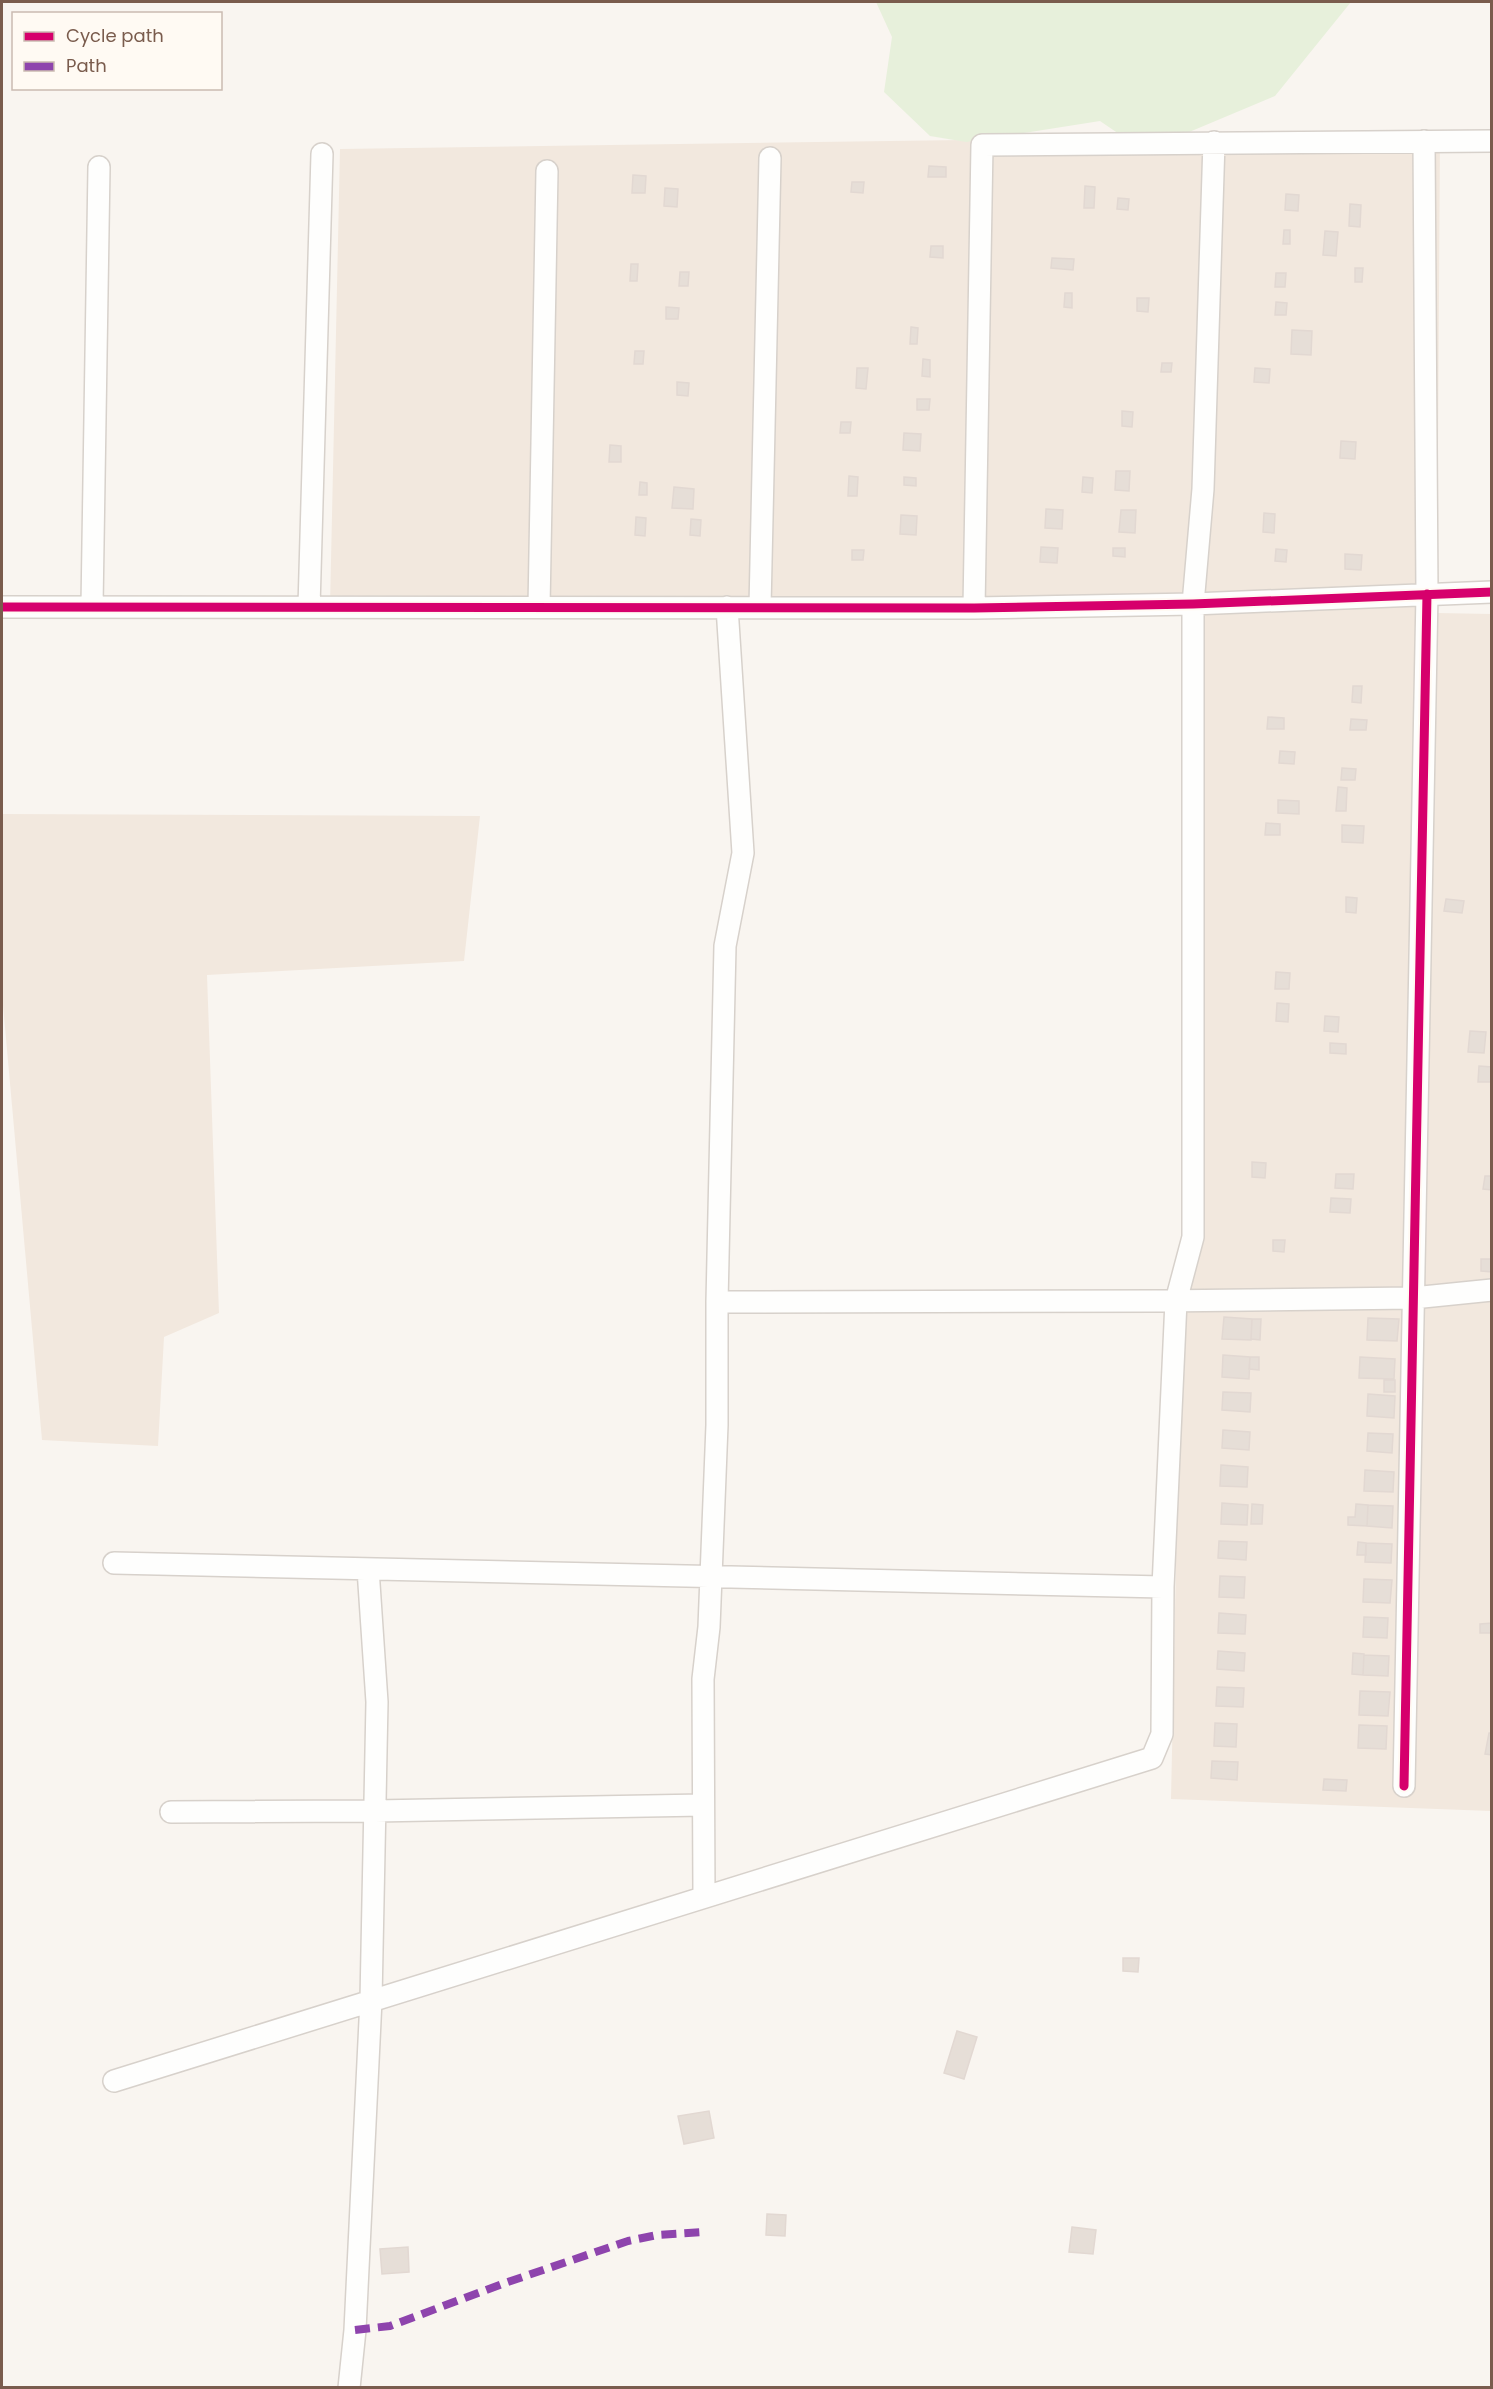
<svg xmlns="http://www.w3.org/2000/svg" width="1493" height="2389" font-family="Poppins,sans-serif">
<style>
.residential{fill:#f2e8de}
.green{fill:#e7f0db}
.building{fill:#e6ded7;stroke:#e2d8d2;stroke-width:1.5}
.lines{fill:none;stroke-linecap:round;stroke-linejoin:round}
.minor-casing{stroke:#d7d1cb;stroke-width:24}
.minor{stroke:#fefefd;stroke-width:21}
.quiet{stroke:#8e44ad;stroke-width:8;stroke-dasharray:15 8;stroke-linecap:butt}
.cycleway-casing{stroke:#fffaf3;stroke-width:13}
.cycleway{stroke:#d6006c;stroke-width:9}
</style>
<rect width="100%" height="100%" fill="#f9f5f0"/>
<path class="residential" d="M 1440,133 L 1437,613 L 1492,614 L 1491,1811 L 1171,1799 L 1196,615 L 330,607 L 340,149 Z
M 2,814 L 480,816 L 464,961 L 207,975 L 219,1313 L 164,1337 L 158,1446 L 42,1440 L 2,994 Z"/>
<path class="green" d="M 876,2 L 1351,2 L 1275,96 L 1144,151 L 1100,121 L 966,142 L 930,136 L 884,92 L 892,37 Z"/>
<path class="building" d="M 929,166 L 946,167 L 946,177 L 928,177 Z
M 633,175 L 646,176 L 645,193 L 632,193 Z
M 852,182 L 864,182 L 863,193 L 851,192 Z
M 1085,186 L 1095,187 L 1094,208 L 1084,208 Z
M 665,188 L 678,189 L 677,207 L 664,206 Z
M 1286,194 L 1299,195 L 1298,211 L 1285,210 Z
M 1118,198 L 1129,199 L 1128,210 L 1117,209 Z
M 1350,204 L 1361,205 L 1360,227 L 1349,226 Z
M 1284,230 L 1290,230 L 1290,244 L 1283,244 Z
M 1325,231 L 1338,232 L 1336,256 L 1323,255 Z
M 931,246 L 943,246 L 943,258 L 930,257 Z
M 1052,258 L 1074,259 L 1073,270 L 1051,268 Z
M 631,264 L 638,264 L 637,281 L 630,281 Z
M 1355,268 L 1363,268 L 1362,282 L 1355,282 Z
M 680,272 L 689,272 L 688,286 L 679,286 Z
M 1276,273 L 1286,273 L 1285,287 L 1275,287 Z
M 1065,293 L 1072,293 L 1072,308 L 1064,307 Z
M 1137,298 L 1149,298 L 1148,312 L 1137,311 Z
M 1276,302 L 1287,303 L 1286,315 L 1275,315 Z
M 666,307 L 679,308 L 678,319 L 666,319 Z
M 911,327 L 918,328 L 917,344 L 910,344 Z
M 1292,330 L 1312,331 L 1311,355 L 1291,354 Z
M 635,351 L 644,351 L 643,364 L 634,364 Z
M 923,359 L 930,360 L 930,377 L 922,376 Z
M 1162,363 L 1172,363 L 1171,372 L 1161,372 Z
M 857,368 L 868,368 L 866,389 L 856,388 Z
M 1255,368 L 1270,369 L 1269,383 L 1254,382 Z
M 677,382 L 689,383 L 688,396 L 677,395 Z
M 917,399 L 930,399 L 929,410 L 917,410 Z
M 1122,411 L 1133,412 L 1132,427 L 1122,426 Z
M 841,422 L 851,422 L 850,433 L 840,433 Z
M 904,433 L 921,434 L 920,451 L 903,450 Z
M 1341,441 L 1356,442 L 1355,459 L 1340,458 Z
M 610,445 L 621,446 L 621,462 L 609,462 Z
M 1116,471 L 1130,471 L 1129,491 L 1115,490 Z
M 849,476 L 858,477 L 857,496 L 848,496 Z
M 904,477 L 916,478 L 916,486 L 904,485 Z
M 1083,477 L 1093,478 L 1092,493 L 1082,492 Z
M 640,482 L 647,483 L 647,495 L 639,495 Z
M 674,487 L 694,489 L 693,509 L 672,508 Z
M 1046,509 L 1063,510 L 1062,529 L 1045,528 Z
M 1121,510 L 1136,510 L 1135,533 L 1119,532 Z
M 1264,513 L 1275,514 L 1274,533 L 1263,532 Z
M 901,515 L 917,516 L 916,535 L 900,534 Z
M 636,517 L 646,518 L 645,536 L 635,535 Z
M 691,519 L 701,520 L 700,536 L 690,535 Z
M 1041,547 L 1058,548 L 1057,563 L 1040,562 Z
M 1113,548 L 1125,548 L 1125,557 L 1113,556 Z
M 1276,549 L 1287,550 L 1286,562 L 1275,561 Z
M 852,550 L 864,550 L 863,560 L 852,560 Z
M 1345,554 L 1362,555 L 1361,570 L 1345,569 Z
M 1353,686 L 1362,686 L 1361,703 L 1352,702 Z
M 1268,717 L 1284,718 L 1284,729 L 1267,729 Z
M 1351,719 L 1367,720 L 1366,730 L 1350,730 Z
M 1280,751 L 1295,752 L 1294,764 L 1279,763 Z
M 1342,768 L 1356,769 L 1355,780 L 1341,780 Z
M 1338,787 L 1347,788 L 1346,811 L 1336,811 Z
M 1278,800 L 1299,801 L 1299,814 L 1278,813 Z
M 1266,823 L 1280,824 L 1280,835 L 1265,835 Z
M 1342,825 L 1364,826 L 1363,843 L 1342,842 Z
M 1346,897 L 1357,898 L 1356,913 L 1346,912 Z
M 1446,899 L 1464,901 L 1462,913 L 1444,911 Z
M 1276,972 L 1290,973 L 1289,989 L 1275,989 Z
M 1277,1003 L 1289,1004 L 1288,1022 L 1276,1021 Z
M 1325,1016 L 1339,1017 L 1338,1032 L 1324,1031 Z
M 1470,1031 L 1486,1032 L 1484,1053 L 1468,1052 Z
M 1330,1043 L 1346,1044 L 1346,1054 L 1330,1053 Z
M 1479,1066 L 1492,1067 L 1492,1082 L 1478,1082 Z
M 1252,1162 L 1266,1163 L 1265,1178 L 1252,1177 Z
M 1336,1174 L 1354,1174 L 1353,1189 L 1335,1188 Z
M 1485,1176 L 1492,1176 L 1492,1190 L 1483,1189 Z
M 1331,1198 L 1351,1199 L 1350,1213 L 1330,1212 Z
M 1273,1240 L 1285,1240 L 1284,1252 L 1273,1251 Z
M 1481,1259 L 1492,1259 L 1492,1272 L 1481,1271 Z
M 1224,1317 L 1252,1319 L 1251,1340 L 1222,1339 Z
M 1368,1318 L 1399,1319 L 1397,1341 L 1367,1340 Z
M 1252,1319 L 1261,1319 L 1260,1340 L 1251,1339 Z
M 1223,1355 L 1250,1357 L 1249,1379 L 1222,1377 Z
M 1250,1357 L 1259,1357 L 1259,1370 L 1249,1369 Z
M 1360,1357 L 1395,1359 L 1394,1379 L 1359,1378 Z
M 1384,1380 L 1395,1380 L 1395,1392 L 1384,1392 Z
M 1223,1392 L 1251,1393 L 1250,1412 L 1222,1410 Z
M 1368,1394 L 1395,1396 L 1394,1418 L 1367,1416 Z
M 1223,1430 L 1250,1432 L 1249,1450 L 1222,1448 Z
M 1368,1433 L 1393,1434 L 1392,1453 L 1367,1451 Z
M 1221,1465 L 1248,1467 L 1247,1487 L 1220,1486 Z
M 1365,1470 L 1394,1472 L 1393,1492 L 1364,1491 Z
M 1222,1503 L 1248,1505 L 1247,1525 L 1221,1524 Z
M 1252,1504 L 1263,1505 L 1262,1524 L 1251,1524 Z
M 1356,1504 L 1368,1505 L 1367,1526 L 1348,1525 L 1348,1517 L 1355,1517 Z
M 1368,1505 L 1393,1506 L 1392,1528 L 1367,1526 Z
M 1219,1541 L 1247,1542 L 1246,1560 L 1218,1558 Z
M 1358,1542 L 1366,1543 L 1366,1555 L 1357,1555 Z
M 1366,1543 L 1392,1544 L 1391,1563 L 1365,1562 Z
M 1220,1576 L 1245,1577 L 1244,1598 L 1219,1597 Z
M 1364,1579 L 1392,1580 L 1390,1603 L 1363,1602 Z
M 1219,1613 L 1246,1615 L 1245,1634 L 1218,1633 Z
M 1364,1617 L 1388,1618 L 1387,1638 L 1363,1637 Z
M 1492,1623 L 1492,1633 L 1480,1633 L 1480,1624 Z
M 1218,1651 L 1245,1653 L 1244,1671 L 1217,1669 Z
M 1353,1653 L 1364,1654 L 1363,1675 L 1352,1674 Z
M 1364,1655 L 1389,1656 L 1388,1676 L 1363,1675 Z
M 1217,1687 L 1244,1688 L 1243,1707 L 1216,1706 Z
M 1360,1691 L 1390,1692 L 1388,1716 L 1359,1715 Z
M 1215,1723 L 1237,1724 L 1236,1747 L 1214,1746 Z
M 1359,1725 L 1387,1726 L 1386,1749 L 1358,1748 Z
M 1489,1733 L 1492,1733 L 1492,1755 L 1485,1754 Z
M 1212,1761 L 1238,1762 L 1237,1780 L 1211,1778 Z
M 1324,1779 L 1347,1780 L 1346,1791 L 1323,1790 Z
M 1123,1958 L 1139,1958 L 1138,1972 L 1123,1971 Z
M 957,2031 L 977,2037 L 964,2079 L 944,2073 Z
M 709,2111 L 714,2138 L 684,2144 L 678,2116 Z
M 767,2214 L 786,2215 L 785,2236 L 766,2235 Z
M 1072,2227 L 1096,2230 L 1093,2254 L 1069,2252 Z
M 408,2247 L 409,2272 L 382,2274 L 380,2249 Z"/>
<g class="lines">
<defs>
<path id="minor" d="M 92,606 L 99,167
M 2,607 L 974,608 L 1193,604 L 1492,592
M 309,607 L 322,154
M 539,607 L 547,171
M 760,607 L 770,158
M 974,608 L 982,145 L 1492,141
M 717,1302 L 1159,1301 L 1413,1298 L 1492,1290
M 114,1563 L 1163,1587
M 1404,1786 L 1427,594 L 1424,141
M 171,1812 L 375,1811 L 703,1805
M 704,1897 L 703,1679 L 709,1627 L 717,1425 L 717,1302 L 725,946 L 743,853 L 727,607
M 114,2081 L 1152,1758 L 1162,1734 L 1163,1587 L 1176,1301 L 1193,1237 L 1193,604 L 1203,489 L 1214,142
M 349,2388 L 355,2330 L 371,2000 L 377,1702 L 368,1569"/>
</defs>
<use href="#minor" class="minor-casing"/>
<use href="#minor" class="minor"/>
<path class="quiet" d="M 355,2330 L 390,2326 L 502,2284 L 628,2241 L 657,2235 L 703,2232"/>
<defs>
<path id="cycleway" d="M 2,607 L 974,608 L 1193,604 L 1492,592
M 1404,1786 L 1427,594"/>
</defs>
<use href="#cycleway" class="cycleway-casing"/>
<use href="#cycleway" class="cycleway"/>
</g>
<rect width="1493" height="2389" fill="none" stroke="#7a5c4d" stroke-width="6"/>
<rect x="12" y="12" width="210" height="78" fill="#fffaf3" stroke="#cabbb1" stroke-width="1.5"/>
<rect x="24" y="32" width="30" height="9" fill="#d6006c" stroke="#cabbb1" stroke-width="1.5"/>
<text x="66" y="42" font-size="18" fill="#7a5c4d">Cycle path</text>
<rect x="24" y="62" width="30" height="9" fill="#8e44ad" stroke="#cabbb1" stroke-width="1.5"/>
<text x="66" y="72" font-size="18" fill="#7a5c4d">Path</text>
</svg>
